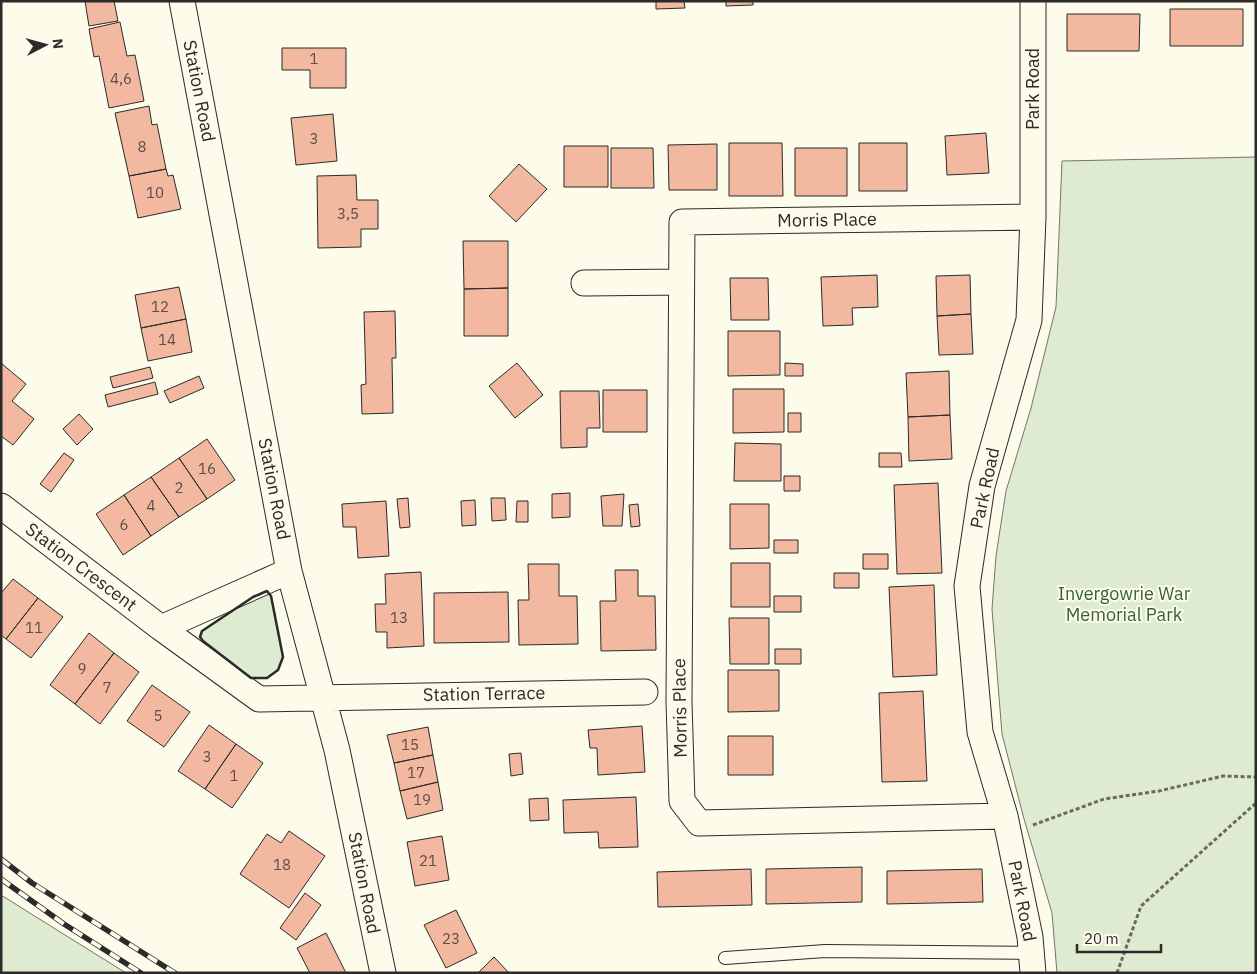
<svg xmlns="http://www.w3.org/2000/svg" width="1257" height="974" font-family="'IBM Plex Sans',sans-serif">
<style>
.green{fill:#deebd1;stroke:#74746e}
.building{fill:#f2b8a0;stroke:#2b2b2b}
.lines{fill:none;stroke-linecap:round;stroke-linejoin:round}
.lane-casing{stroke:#2b2b2b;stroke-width:14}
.street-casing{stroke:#2b2b2b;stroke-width:27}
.path{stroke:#6a6964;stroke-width:3;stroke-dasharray:4 2.5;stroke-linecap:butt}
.lane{stroke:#fdfbea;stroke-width:12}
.street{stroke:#fdfbea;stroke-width:25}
.rail-casing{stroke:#2b2b2b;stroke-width:5.5}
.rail{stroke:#fdfbea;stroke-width:4;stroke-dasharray:11;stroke-linecap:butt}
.wall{stroke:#2b2b2b;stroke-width:2.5}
.labels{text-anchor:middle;stroke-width:4;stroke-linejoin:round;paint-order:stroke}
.number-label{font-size:15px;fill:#5d4e48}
.street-label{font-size:18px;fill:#2b2b2b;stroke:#fdfbea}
.park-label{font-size:18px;fill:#34623c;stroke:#fdfbea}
</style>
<rect width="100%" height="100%" fill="#fdfbea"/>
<path class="green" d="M 1256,157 L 1256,973 L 1057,973 L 1052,913 L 1024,819 L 1002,734 L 992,609 L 996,556 L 1006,491 L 1031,408 L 1056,307 L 1062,161 Z
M 267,591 L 271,596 L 283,657 L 278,670 L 267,678 L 251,678 L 203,641 L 200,637 L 202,631 L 253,597 Z
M 1,895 L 126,973 L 1,973 Z"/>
<path class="building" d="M 85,1 L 114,1 L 118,21 L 89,26 Z
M 656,1 L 684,1 L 685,8 L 656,9 Z
M 726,1 L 753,1 L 753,5 L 726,6 Z
M 1170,9 L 1243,9 L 1243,46 L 1170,46 Z
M 1067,14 L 1140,14 L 1139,51 L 1067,51 Z
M 120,22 L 127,56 L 135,55 L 144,101 L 109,108 L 99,56 L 94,57 L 89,29 Z
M 282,48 L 346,48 L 346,88 L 310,88 L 310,70 L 282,70 Z
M 149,106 L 152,125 L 157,124 L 166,169 L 129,176 L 115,113 Z
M 333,114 L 337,161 L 296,165 L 291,118 Z
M 986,133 L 989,173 L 947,175 L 945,136 Z
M 729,143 L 782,143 L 783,196 L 729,196 Z
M 859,143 L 907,143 L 907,191 L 859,191 Z
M 717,144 L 717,190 L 669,190 L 668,145 Z
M 564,146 L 608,146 L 608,187 L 564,187 Z
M 611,148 L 653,148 L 654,188 L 611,188 Z
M 795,148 L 847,148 L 847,196 L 795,196 Z
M 519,164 L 547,189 L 516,222 L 489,196 Z
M 166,169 L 168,176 L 173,175 L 181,209 L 138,218 L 129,176 Z
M 356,175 L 357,200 L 378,200 L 378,229 L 361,229 L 361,247 L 318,248 L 317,176 Z
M 463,241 L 508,241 L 508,288 L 464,289 Z
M 877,275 L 878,307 L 852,308 L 853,325 L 823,326 L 821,277 Z
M 970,275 L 971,314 L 937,316 L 936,276 Z
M 730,278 L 768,278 L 769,320 L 731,320 Z
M 179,287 L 186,319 L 141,328 L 135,295 Z
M 508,288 L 508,336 L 464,336 L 464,289 Z
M 395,311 L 396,358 L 392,358 L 393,413 L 362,414 L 361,385 L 366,384 L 364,312 Z
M 971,314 L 973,354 L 939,355 L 937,316 Z
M 186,319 L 192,352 L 148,361 L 141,328 Z
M 728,331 L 780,331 L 780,375 L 728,376 Z
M 1,363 L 26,384 L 12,401 L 34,419 L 13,445 L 1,436 Z
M 517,363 L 543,395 L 515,418 L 489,386 Z
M 785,363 L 803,364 L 803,376 L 785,376 Z
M 150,367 L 153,378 L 113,388 L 110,377 Z
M 949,371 L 950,415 L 908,417 L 906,373 Z
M 199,376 L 204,388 L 170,403 L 164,391 Z
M 155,382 L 158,394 L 108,407 L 105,395 Z
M 733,389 L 784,389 L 784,432 L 733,433 Z
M 603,390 L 647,390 L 647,432 L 603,432 Z
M 560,391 L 599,391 L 600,428 L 587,428 L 587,447 L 561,448 Z
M 788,413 L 801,413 L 801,432 L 788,432 Z
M 79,414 L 93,429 L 77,445 L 63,429 Z
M 950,415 L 952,459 L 909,461 L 908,417 Z
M 207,439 L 235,480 L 207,499 L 179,458 Z
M 735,443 L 781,444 L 781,481 L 734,481 Z
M 64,453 L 74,460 L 51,492 L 40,484 Z
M 879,453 L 901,453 L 902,467 L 879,467 Z
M 179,458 L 207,499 L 179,517 L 151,477 Z
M 784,476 L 800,476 L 800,491 L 784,491 Z
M 151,477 L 179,517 L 151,536 L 124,495 Z
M 938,483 L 942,573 L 897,574 L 894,485 Z
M 570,493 L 570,517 L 552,518 L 552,494 Z
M 624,494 L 622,526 L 603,526 L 601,496 Z
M 124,495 L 151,536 L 123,555 L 96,514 Z
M 408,498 L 410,527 L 400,528 L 397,499 Z
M 491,498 L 505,498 L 506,520 L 492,521 Z
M 475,500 L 476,525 L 462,526 L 461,501 Z
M 386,501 L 389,556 L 358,558 L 356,527 L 343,527 L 342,504 Z
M 517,501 L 528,501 L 528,522 L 516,522 Z
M 638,504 L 640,526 L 631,527 L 629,505 Z
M 730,504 L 769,504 L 769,548 L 730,549 Z
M 774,540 L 798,540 L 798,553 L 774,553 Z
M 863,554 L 888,554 L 888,569 L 863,569 Z
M 731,563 L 770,563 L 770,607 L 731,607 Z
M 528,564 L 559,564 L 559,596 L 577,596 L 578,644 L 519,645 L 518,600 L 529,600 Z
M 615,570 L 638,570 L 638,596 L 655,596 L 656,650 L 601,651 L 600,601 L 616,601 Z
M 421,572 L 424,646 L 387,648 L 387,632 L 376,632 L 375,604 L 386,604 L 385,574 Z
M 834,573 L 859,573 L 859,588 L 834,588 Z
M 13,579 L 38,598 L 6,639 L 1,635 L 1,593 Z
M 934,585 L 937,675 L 893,677 L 889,587 Z
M 508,592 L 509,642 L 434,643 L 434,593 Z
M 774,596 L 801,596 L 801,612 L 774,612 Z
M 38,598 L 63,617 L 31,658 L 6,639 Z
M 729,618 L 769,618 L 769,664 L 730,664 Z
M 89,633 L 114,653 L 75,704 L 50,685 Z
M 775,649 L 801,649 L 801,664 L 775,664 Z
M 114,653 L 139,672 L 100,724 L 75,704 Z
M 728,670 L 779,670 L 779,711 L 728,712 Z
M 152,685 L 190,712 L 164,747 L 127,721 Z
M 923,691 L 927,781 L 882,782 L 879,693 Z
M 209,725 L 236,744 L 205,789 L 178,771 Z
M 642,726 L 645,772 L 598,775 L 597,748 L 590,748 L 588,730 Z
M 428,727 L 433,755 L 394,763 L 387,735 Z
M 728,736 L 773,736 L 773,775 L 728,775 Z
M 236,744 L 263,763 L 232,808 L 205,789 Z
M 521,753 L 523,774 L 511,776 L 509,754 Z
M 433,755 L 438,782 L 400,791 L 394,763 Z
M 438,782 L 443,810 L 407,819 L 400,791 Z
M 636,797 L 638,847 L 599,848 L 598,832 L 564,833 L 563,800 Z
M 548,798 L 549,820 L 530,821 L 529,799 Z
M 289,831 L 325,856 L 289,908 L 240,874 L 267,834 L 281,843 Z
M 442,836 L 449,880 L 415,886 L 407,842 Z
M 862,867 L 862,902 L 766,904 L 766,869 Z
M 751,869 L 752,905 L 658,907 L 657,872 Z
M 982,869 L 983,902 L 887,904 L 887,871 Z
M 305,893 L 321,905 L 296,940 L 280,928 Z
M 456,910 L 477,953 L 446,968 L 424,925 Z
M 326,933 L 346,973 L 310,973 L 297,948 Z
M 494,957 L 509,973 L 478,973 Z"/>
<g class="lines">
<defs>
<path id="lane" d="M 725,958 L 825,951 L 1032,953"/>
<path id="street" d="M 182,1 L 289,571 L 337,750 L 383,973
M 584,283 L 681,282
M 1,506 L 161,628 L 259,699 L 645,692
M 161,628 L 289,571
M 1005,816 L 699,823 L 682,801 L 679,702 L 682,222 L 1033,217
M 1033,973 L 1030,937 L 1005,816 L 980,732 L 967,586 L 982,486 L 1029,320 L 1033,217 L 1033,1"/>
</defs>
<use href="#lane" class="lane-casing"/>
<use href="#street" class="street-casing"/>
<path class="path" d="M 1033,825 L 1104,799 L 1159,791 L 1223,776 L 1256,777
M 1117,973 L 1141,906 L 1256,803"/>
<use href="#lane" class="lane"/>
<use href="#street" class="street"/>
<defs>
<path id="rail" d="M 1,859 L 32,883 L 175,973
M 1,879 L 64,924 L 141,973"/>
</defs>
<use href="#rail" class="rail-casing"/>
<use href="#rail" class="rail"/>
<path class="wall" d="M 267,591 L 271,596 L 283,657 L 278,670 L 267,678 L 251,678 L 203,641 L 200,637 L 202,631 L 253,597 Z"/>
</g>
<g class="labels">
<g class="number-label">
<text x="314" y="64">1</text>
<text x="121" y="84">4,6</text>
<text x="314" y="144">3</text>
<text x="142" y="152">8</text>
<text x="155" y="198">10</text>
<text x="348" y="219">3,5</text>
<text x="160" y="312">12</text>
<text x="167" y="345">14</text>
<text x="207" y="474">16</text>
<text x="179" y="493">2</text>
<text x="151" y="511">4</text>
<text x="124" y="530">6</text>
<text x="399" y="623">13</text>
<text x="34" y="633">11</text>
<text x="82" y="674">9</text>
<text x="107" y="693">7</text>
<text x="158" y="721">5</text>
<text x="410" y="750">15</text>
<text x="207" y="762">3</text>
<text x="416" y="778">17</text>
<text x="234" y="781">1</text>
<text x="422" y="805">19</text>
<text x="428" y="866">21</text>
<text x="282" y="870">18</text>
<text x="451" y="944">23</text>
</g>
<g class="street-label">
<text transform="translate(1033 89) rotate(-90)" y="6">Park Road</text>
<text transform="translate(199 91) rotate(79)" y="6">Station Road</text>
<text transform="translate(827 220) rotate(-1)" y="6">Morris Place</text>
<text transform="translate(985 488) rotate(-78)" y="6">Park Road</text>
<text transform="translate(274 489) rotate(79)" y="6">Station Road</text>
<text transform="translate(81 567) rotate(37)" y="6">Station Crescent</text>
<text transform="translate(484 694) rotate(-1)" y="6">Station Terrace</text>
<text transform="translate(680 708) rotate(-91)" y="6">Morris Place</text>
<text transform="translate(364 883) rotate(79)" y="6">Station Road</text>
<text transform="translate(1022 901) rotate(79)" y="6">Park Road</text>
</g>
<g class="park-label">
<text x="1124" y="600">Invergowrie War<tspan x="1124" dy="21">Memorial Park</tspan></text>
</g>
</g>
<rect width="1257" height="974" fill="none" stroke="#2b2b2b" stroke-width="5"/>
<g transform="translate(45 45) rotate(84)" stroke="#fdfbea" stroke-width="4" paint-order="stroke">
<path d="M0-4L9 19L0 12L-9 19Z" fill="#2b2b2b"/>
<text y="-8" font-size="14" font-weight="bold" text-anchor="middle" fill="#2b2b2b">N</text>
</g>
<path d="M1077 944v8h84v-8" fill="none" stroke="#2b2b2b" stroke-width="2.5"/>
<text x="1084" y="944" font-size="15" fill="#2b2b2b" stroke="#fdfbea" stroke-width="4" paint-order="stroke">20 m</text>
</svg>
